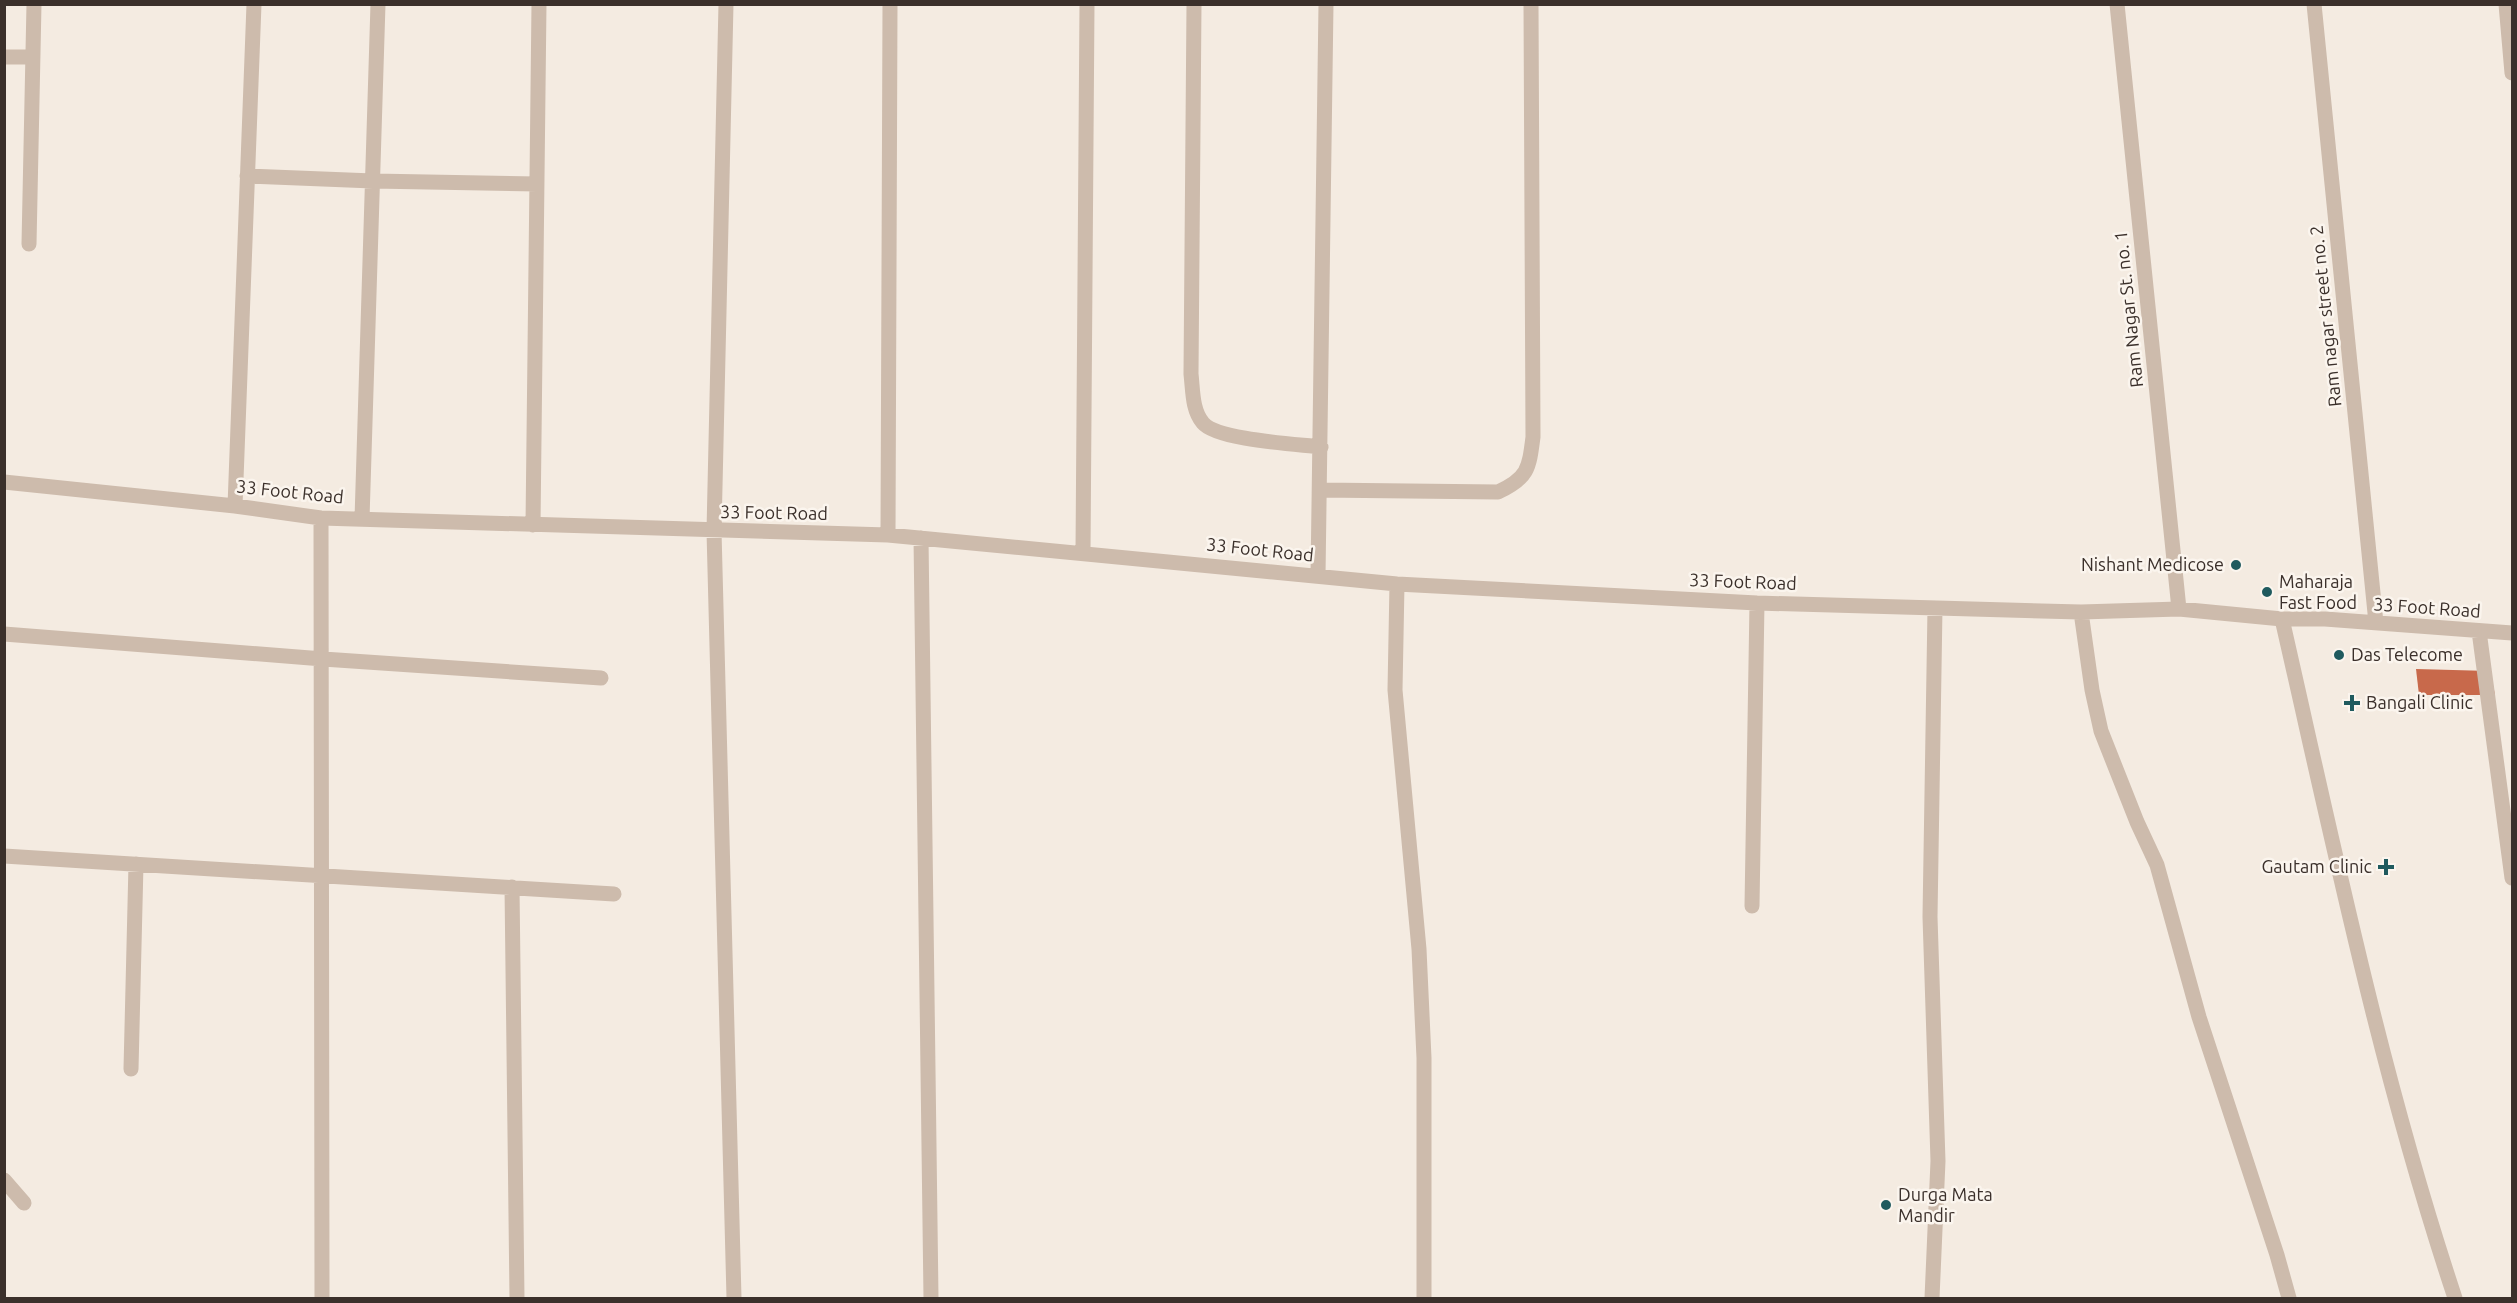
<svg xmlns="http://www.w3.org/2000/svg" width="2517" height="1303" font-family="Ubuntu,sans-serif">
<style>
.building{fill:#c8694b}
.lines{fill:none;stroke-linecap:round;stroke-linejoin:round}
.minor{stroke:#cdbbac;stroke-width:15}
.poi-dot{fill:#1f5a5e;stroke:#fbf5ee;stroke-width:2}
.labels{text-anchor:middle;stroke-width:5;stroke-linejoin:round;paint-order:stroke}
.street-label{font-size:18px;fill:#3b302b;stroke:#fbf5ee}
.poi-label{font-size:18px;fill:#3b302b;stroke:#fbf5ee;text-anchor:start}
</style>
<rect width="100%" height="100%" fill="#f4ebe1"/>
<path class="building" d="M 2416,669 L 2490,671 L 2495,695 L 2419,695 Z"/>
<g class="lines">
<path class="minor" d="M 726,4 L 714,531 L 734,1298
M 1194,4 L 1191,374 C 1193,391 1192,410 1203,423 C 1217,440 1297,444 1321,447
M 2117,4 L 2179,609
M 2314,4 L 2376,623
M 2506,4 L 2512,73
M 4,57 L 33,57
M 247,176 L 373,181 L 537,184
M 29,244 L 34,4
M 4,482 L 235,506 L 321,518 L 888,535 L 1397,584 L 1757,603 L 2081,612 L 2179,609 L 2282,619 L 2325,619 L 2512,633
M 1320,490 L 1498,492 C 1528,478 1529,469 1533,437 L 1531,4
M 235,506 L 254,4
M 321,518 L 322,1298
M 362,519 L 378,4
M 533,525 L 539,4
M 888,535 L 890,4
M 921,538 L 931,1298
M 1083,552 L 1087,4
M 1318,576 L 1326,4
M 1397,584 L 1395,690 L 1419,949 L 1424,1058 L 1424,1298
M 2081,612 L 2092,690 L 2101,731 L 2137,822 L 2157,865 L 2199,1017 L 2277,1255 L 2289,1298
M 2282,619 C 2334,847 2381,1076 2455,1298
M 2479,631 L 2512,878
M 4,634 L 323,659 L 601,678
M 4,856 L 614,894
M 512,887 L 517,1298
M 1752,906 L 1757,603
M 131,1069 L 136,864
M 4,1180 L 24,1203
M 1932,1298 L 1938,1161 L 1930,917 L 1935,608"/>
</g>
<g class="poi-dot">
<circle cx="2236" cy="565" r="6"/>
<circle cx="2267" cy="592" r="6"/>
<circle cx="2339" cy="655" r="6"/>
<path d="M2349 694h6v6h6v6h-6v6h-6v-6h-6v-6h6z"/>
<path d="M2383 858h6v6h6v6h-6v6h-6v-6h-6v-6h6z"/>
<circle cx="1886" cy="1205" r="6"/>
</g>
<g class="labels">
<g class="street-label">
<text transform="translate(2129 309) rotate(-96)" y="6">Ram Nagar St. no. 1</text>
<text transform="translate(2326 316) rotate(-96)" y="6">Ram nagar street no. 2</text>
<text transform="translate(290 492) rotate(6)" y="6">33 Foot Road</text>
<text transform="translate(774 513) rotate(1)" y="6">33 Foot Road</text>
<text transform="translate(1260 550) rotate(6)" y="6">33 Foot Road</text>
<text transform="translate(1743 582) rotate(2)" y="6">33 Foot Road</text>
<text transform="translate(2427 608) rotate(4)" y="6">33 Foot Road</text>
</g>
<g class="poi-label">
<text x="2224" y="571" text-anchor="end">Nishant Medicose</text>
<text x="2279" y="588">Maharaja<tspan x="2279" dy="21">Fast Food</tspan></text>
<text x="2351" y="661">Das Telecome</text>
<text x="2366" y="709">Bangali Clinic</text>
<text x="2372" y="873" text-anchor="end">Gautam Clinic</text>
<text x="1898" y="1201">Durga Mata<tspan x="1898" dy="21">Mandir</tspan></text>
</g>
</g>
<rect width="2517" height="1303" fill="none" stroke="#3b302b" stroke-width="12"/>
</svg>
